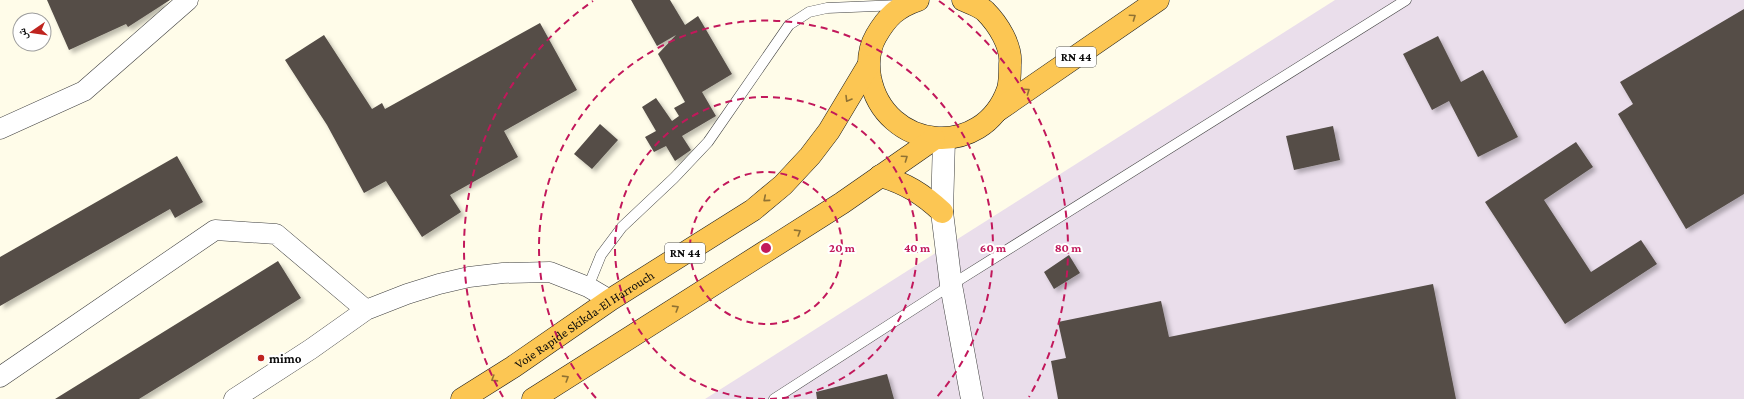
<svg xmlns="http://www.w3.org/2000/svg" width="1744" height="399" font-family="'Crimson Pro','Noto Naskh Arabic',serif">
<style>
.industrial{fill:#eadeeb}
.building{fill:#544d47;filter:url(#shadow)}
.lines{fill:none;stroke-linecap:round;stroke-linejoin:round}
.service-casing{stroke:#3e3e3e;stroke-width:11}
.minor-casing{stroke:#3e3e3e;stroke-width:21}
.tertiary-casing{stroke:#3e3e3e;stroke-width:23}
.trunk-casing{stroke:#1c1c1c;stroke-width:23}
.service{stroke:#fff;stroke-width:10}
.minor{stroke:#fff;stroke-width:20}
.tertiary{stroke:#fff;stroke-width:22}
.trunk{stroke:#fcc653;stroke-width:22}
.oneway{stroke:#907233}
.ring{fill:none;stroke:#c2185b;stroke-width:2;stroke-dasharray:7 5}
.poi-dot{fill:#bf241f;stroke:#fff;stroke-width:1.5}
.labels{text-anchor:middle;stroke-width:4;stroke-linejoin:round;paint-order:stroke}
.shield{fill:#fff;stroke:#545454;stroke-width:1}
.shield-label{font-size:12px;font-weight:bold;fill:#0b0b0b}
.street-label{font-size:13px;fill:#0b0b0b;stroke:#fff}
.poi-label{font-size:13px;font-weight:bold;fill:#0b0b0b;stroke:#fff;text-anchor:start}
.centre{fill:#c2185b;stroke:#fff;stroke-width:2}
.ring-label{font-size:12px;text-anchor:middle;font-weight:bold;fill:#c2185b;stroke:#fff;stroke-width:4;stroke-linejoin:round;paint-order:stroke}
</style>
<defs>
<filter id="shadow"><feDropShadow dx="3.5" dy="3.5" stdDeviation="2" flood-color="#0004"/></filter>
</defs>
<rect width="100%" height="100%" fill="#fffce9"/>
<path class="industrial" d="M 1335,0 L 1744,0 L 1744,399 L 705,399 Z"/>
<path class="building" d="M 47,0 L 170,0 L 128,27 L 126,24 L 69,50 Z
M 631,0 L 670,0 L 685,25 L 698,16 L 732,74 L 702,92 L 716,116 L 682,136 L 691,150 L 675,161 L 666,146 L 654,152 L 645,137 L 656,131 L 642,107 L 656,98 L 672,121 L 679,116 L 674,108 L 685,102 L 658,54 L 676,35 L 657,46 Z
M 1744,9 L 1744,194 L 1686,229 L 1618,114 L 1633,104 L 1620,82 Z
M 540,23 L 577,90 L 504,131 L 518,157 L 450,195 L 461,212 L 422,237 L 386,181 L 364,193 L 327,125 L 285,60 L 324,35 L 372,109 L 382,103 L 385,109 Z
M 1438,36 L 1461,82 L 1483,70 L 1518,137 L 1478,157 L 1449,101 L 1432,110 L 1403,54 Z
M 600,124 L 618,140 L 592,169 L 574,154 Z
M 1333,126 L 1340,160 L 1294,170 L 1286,136 Z
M 1576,142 L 1593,167 L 1544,200 L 1591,272 L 1641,240 L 1657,264 L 1565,324 L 1485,202 Z
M 177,156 L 203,202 L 175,218 L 170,209 L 0,306 L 0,257 Z
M 1069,255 L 1080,273 L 1054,289 L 1044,272 Z
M 278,261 L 301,298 L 191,367 L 139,399 L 55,399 Z
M 1433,284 L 1456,399 L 1058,399 L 1051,361 L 1066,358 L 1058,322 L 1161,301 L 1169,337 Z
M 887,374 L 894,399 L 817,399 L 816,392 Z"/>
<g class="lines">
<defs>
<path id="service" d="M 588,287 L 601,255 L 622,227 L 674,178 L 708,142 L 789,25 L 809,12 L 827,8 L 900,5
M 774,399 L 951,285 L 1406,0"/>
<path id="minor" d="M 0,129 L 84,91 L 188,0
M 0,377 L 215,230 L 276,234 L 366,310
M 234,399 L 311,349 L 366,310 L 407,294 L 439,284 L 469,277 L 503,273 L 550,272 L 588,287 L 610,300"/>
<path id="tertiary" d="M 944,139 L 942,212 L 951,285 L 972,399"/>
<g id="trunk">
<path d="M 918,0 C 897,7 887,17 876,36 C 869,48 868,64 870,77 C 884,151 983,161 1008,89 C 1010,82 1010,72 1010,64 C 1012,46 998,24 985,11 C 979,6 970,3 963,0"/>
<path d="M 997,111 L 1158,0"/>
<path d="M 880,176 C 905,183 923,194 942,212"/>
<path id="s1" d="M 462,399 L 513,367 L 610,300 L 753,210 L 783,185 L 810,156 L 829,131 L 868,66"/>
<path d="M 533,399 L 842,203 L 934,139"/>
</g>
</defs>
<use href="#service" class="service-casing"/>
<use href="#minor" class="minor-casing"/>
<use href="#tertiary" class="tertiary-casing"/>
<use href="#trunk" class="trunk-casing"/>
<use href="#service" class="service"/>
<use href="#minor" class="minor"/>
<use href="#tertiary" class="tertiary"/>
<use href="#trunk" class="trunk"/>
</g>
<defs><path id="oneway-chevron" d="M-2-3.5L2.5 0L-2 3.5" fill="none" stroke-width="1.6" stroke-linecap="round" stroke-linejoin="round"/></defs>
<g class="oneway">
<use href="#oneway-chevron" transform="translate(1133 17) rotate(-35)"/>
<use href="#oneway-chevron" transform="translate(1027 91) rotate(-35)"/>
<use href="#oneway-chevron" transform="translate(848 99) rotate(121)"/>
<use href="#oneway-chevron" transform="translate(905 158) rotate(-35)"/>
<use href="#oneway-chevron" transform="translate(766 199) rotate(140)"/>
<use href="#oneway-chevron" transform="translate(798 232) rotate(-32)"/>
<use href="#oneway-chevron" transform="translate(676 308) rotate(-32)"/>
<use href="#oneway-chevron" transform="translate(566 378) rotate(-32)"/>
<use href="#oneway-chevron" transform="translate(494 379) rotate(148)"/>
</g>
<g class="ring">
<circle cx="766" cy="248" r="76"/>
<path d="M765 399A151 151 0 1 1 767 399"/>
<path d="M596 398A227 227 0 1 1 936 398"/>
<path d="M503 397A302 302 0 0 1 593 1M939 1A302 302 0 0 1 1029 397"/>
</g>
<circle class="poi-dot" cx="261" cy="358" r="4"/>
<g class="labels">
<g class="shield">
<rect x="1056" y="47" width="40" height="20" rx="3"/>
<rect x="665" y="243" width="40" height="20" rx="3"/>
</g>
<g class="shield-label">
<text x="1076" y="61">RN 44</text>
<text x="685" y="257">RN 44</text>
</g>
<g class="street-label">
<text dy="5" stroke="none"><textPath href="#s1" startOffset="146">Voie Rapide Skikda-El Harrouch</textPath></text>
</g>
<g class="poi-label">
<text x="269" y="363">mimo</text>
</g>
</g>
<circle cx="766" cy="248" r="6" class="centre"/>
<g class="ring-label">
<text x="842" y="252">20 m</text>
<text x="917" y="252">40 m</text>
<text x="993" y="252">60 m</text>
<text x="1068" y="252">80 m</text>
</g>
<g transform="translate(32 32) rotate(257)"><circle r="19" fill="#ffffff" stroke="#9d9d9d"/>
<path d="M0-3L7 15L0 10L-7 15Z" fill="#bf241f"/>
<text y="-6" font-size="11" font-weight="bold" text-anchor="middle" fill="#0b0b0b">ش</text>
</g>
</svg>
